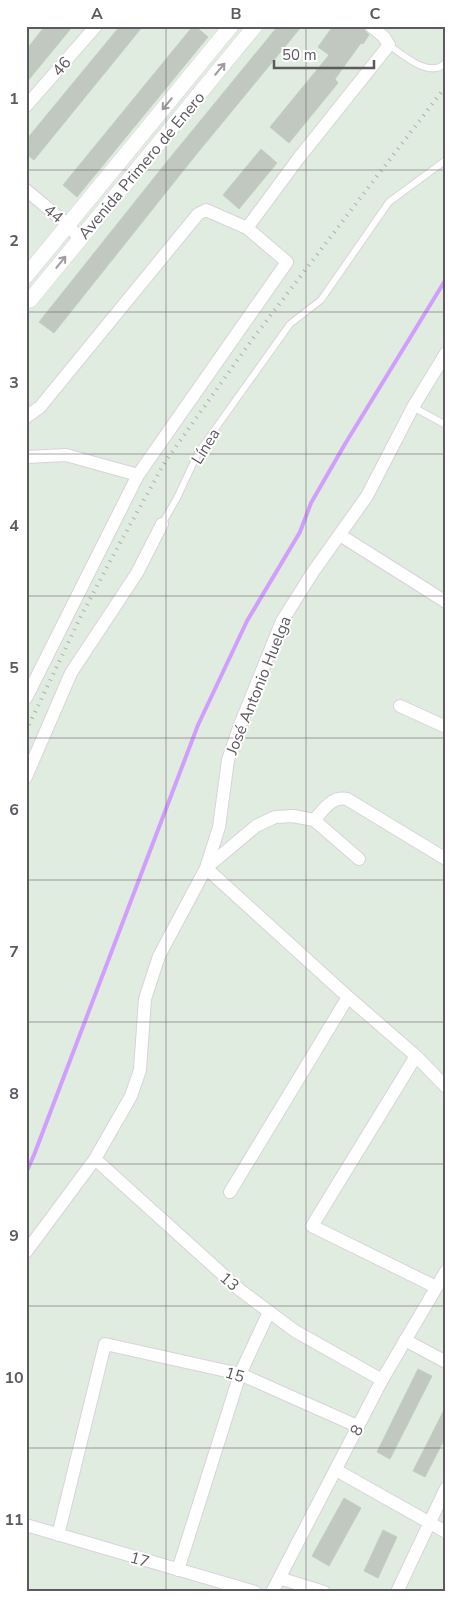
<svg xmlns="http://www.w3.org/2000/svg" width="472" height="1618" font-family="'Nunito Sans',sans-serif">
<style>
.lines{fill:none;stroke-linecap:round;stroke-linejoin:round}
.stream{stroke:#d19efe;stroke-width:4}
.building{fill:#c0c8bf;stroke:#c2d0be}
.service-casing{stroke:#d8d3da;stroke-width:8}
.minor-casing{stroke:#d8d3da;stroke-width:14}
.tertiary-casing{stroke:#d8d3da;stroke-width:16}
.service{stroke:#fff;stroke-width:6}
.minor{stroke:#fff;stroke-width:12}
.tertiary{stroke:#fff;stroke-width:15}
.rail{stroke:#aeadaf;stroke-width:4;stroke-dasharray:1 6;stroke-linecap:butt}
.oneway{stroke:#9e9ba0}
.grid{fill:none;stroke:#5e5961;stroke-width:1;stroke-opacity:0.55}
.labels{text-anchor:middle;stroke-width:4;stroke-linejoin:round;paint-order:stroke}
.street-label{font-size:16px;fill:#5e5961;stroke:#fff}
.neatline{fill:none;stroke:#5e5961;stroke-width:2}
.grid-label{font-size:16px;text-anchor:middle;font-weight:bold;fill:#5e5961}
</style>
<rect width="100%" height="100%" fill="#e1ece0"/>
<g class="lines">
<path class="stream" d="M 26,1173 L 34,1155 L 198,725 L 247,621 L 300,532 L 311,503 L 345,444 L 446,279"/>
</g>
<path class="building" d="M 45,26 L 73,26 L 26,83 L 26,50 Z
M 120,26 L 143,26 L 34,160 L 26,154 L 26,140 Z
M 193,26 L 195,26 L 208,37 L 77,197 L 63,185 Z
M 278,26 L 302,26 L 195,156 L 54,333 L 39,322 L 169,159 Z
M 333,26 L 363,26 L 364,29 L 369,35 L 363,44 L 361,43 L 335,79 L 338,83 L 289,143 L 270,127 L 329,55 L 318,47 Z
M 261,149 L 277,163 L 239,209 L 223,195 Z
M 418,1369 L 432,1376 L 390,1459 L 377,1452 Z
M 446,1406 L 446,1436 L 425,1477 L 413,1471 Z
M 344,1498 L 361,1508 L 329,1566 L 312,1556 Z
M 383,1530 L 397,1537 L 378,1578 L 364,1571 Z"/>
<g class="lines">
<defs>
<path id="service" d="M 389,45 C 403,55 431,80 446,62
M 413,407 L 446,425
M 162,524 L 177,498 L 198,453 L 290,324 L 321,300 L 389,202 L 446,160"/>
<path id="minor" d="M 26,106 L 96,26
M 26,190 L 67,224 L 80,239
M 247,228 L 298,159 L 389,45 L 384,37 L 371,26
M 26,417 L 40,407 L 198,214 L 206,210 L 247,228 L 287,262 L 138,475 L 26,698
M 26,457 L 66,455 L 138,475
M 340,535 L 446,602
M 400,706 L 446,727
M 26,777 L 71,673 L 137,573 L 162,524
M 314,820 C 324,810 331,796 347,799 L 446,859
M 359,859 L 314,820 L 293,816 L 275,817 L 256,826 L 206,868 L 348,997 L 416,1056 L 446,1087
M 416,1056 L 312,1226 L 436,1287
M 95,1159 L 240,1290 L 295,1331 L 382,1380
M 230,1192 L 348,997
M 26,1252 L 95,1159 L 131,1096 L 140,1070 L 145,999 L 159,956 L 206,868 L 219,827 L 228,760 L 240,725 L 282,621 L 313,572 L 367,496 L 413,407 L 446,353
M 405,1340 L 446,1362
M 336,1470 L 446,1532
M 26,1525 L 255,1592
M 58,1535 L 105,1344 L 240,1374 L 357,1426
M 178,1570 L 240,1374 L 269,1312
M 279,1578 L 324,1592
M 272,1592 L 382,1380 L 446,1271
M 397,1592 L 446,1488"/>
<path id="tertiary" d="M 26,276 L 231,26
M 26,301 L 30,300 L 255,26"/>
</defs>
<use href="#service" class="service-casing"/>
<use href="#minor" class="minor-casing"/>
<use href="#tertiary" class="tertiary-casing"/>
<use href="#service" class="service"/>
<use href="#minor" class="minor"/>
<use href="#tertiary" class="tertiary"/>
<path class="rail" d="M 26,731 L 80,618 L 115,552 L 165,462 L 251,341 L 446,86"/>
</g>
<defs><path id="oneway-shaft" d="M-6 0H5M1.5-3L5.5 0L1.5 3" fill="none" stroke-width="1.6" stroke-linecap="round" stroke-linejoin="round" transform="scale(1.25)"/></defs>
<g class="oneway">
<use href="#oneway-shaft" transform="translate(220 69) rotate(-50)"/>
<use href="#oneway-shaft" transform="translate(167 104) rotate(130)"/>
<use href="#oneway-shaft" transform="translate(61 262) rotate(-51)"/>
</g>
<path class="grid" d="M 166,26 L 166,1592M 306,26 L 306,1592M 26,170 L 446,170M 26,312 L 446,312M 26,454 L 446,454M 26,596 L 446,596M 26,738 L 446,738M 26,880 L 446,880M 26,1022 L 446,1022M 26,1164 L 446,1164M 26,1306 L 446,1306M 26,1448 L 446,1448"/>
<g class="labels">
<g class="street-label">
<text transform="translate(61 66) rotate(-49)" y="6">46</text>
<text transform="translate(141 165) rotate(-50)" y="6">Avenida Primero de Enero</text>
<text transform="translate(54 213) rotate(40)" y="6">44</text>
<text transform="translate(205 446) rotate(-58)" y="6">Línea</text>
<text transform="translate(258 685) rotate(-68)" y="6">José Antonio Huelga</text>
<text transform="translate(230 1281) rotate(41)" y="6">13</text>
<text transform="translate(235 1374) rotate(17)" y="6">15</text>
<text transform="translate(356 1430) rotate(-63)" y="6">8</text>
<text transform="translate(140 1559) rotate(16)" y="6">17</text>
</g>
</g>
<rect width="472" height="1618" fill="none" stroke="#ffffff" stroke-width="55"/>
<path d="M274 60v8h100v-8" fill="none" stroke="#5e5961" stroke-width="2.5"/>
<text x="282" y="60" font-size="15" fill="#5e5961" stroke="#ffffff" stroke-width="4" paint-order="stroke">50 m</text>
<rect x="28" y="28" width="416" height="1562" class="neatline"/>
<g class="grid-label">
<text x="97" y="19">A</text>
<text x="236" y="19">B</text>
<text x="375" y="19">C</text>
<text x="14" y="104">1</text>
<text x="14" y="246">2</text>
<text x="14" y="388">3</text>
<text x="14" y="531">4</text>
<text x="14" y="673">5</text>
<text x="14" y="815">6</text>
<text x="14" y="957">7</text>
<text x="14" y="1099">8</text>
<text x="14" y="1241">9</text>
<text x="14" y="1383">10</text>
<text x="14" y="1525">11</text>
</g>
</svg>
